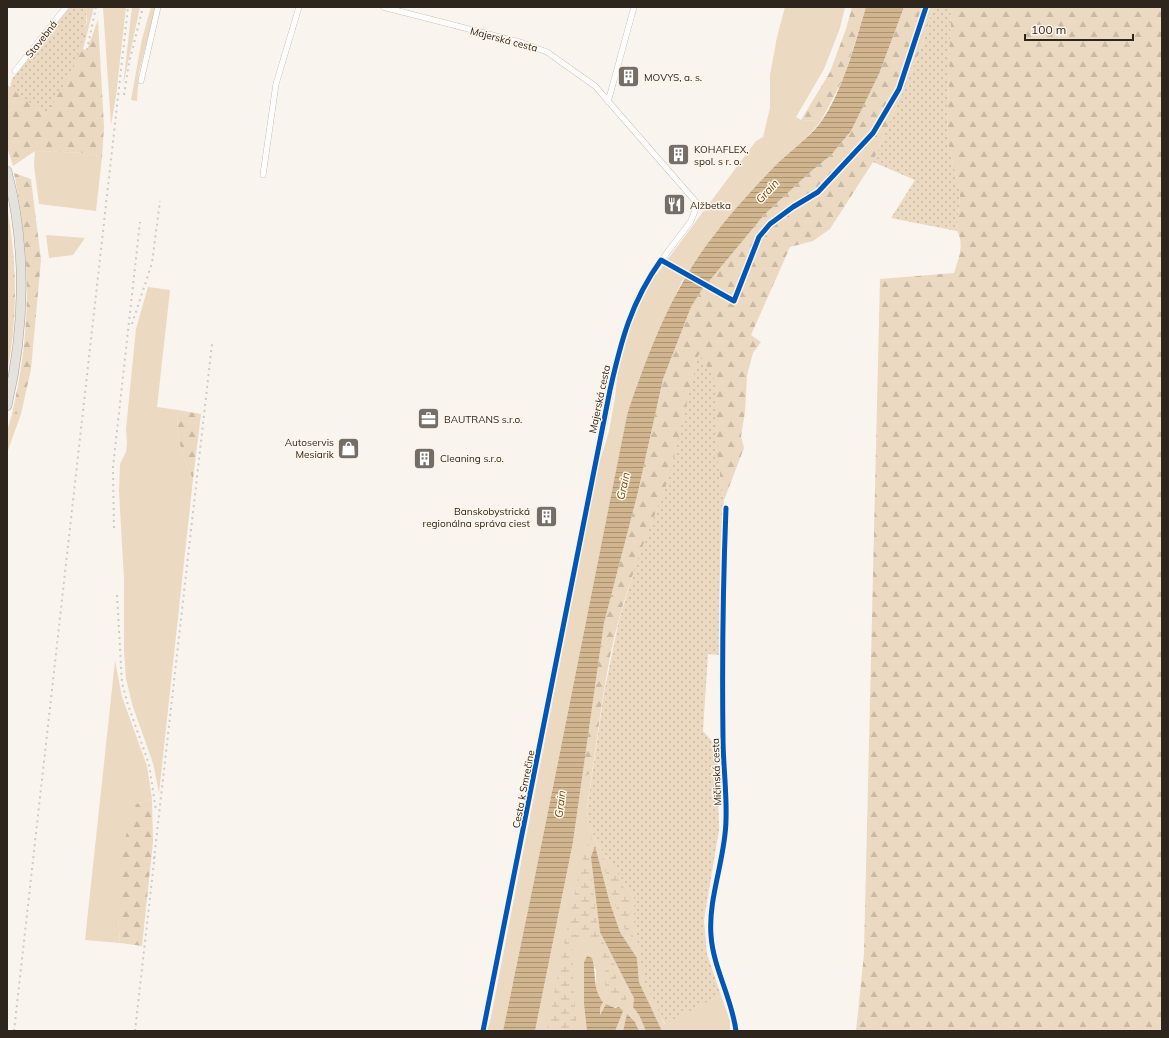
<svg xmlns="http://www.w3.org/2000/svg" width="1169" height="1038" font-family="Mulish,sans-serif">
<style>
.green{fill:#ebd9c1}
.forest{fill:url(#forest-firs)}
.wetland{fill:url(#wetland-marsh)}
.garden{fill:url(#garden-dots)}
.water{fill:url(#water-rules)}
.pier{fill:#f9f4ee}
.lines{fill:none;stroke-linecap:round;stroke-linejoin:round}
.minor-casing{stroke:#aba59e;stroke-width:6}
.primary-casing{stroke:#a9a094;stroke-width:10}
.minor{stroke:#fefdfc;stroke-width:5.5}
.primary{stroke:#e5e1dc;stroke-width:9}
.rail{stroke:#cccac9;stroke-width:2;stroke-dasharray:2 4;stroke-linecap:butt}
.cycleway-casing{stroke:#fdf5ea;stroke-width:8}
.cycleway{stroke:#0057b8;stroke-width:5}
.labels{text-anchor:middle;stroke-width:3;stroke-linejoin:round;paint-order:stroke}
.street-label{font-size:10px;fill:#2e261c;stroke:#fdf5ea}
.poi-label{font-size:10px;fill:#2e261c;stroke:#fdf5ea;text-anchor:start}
.water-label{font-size:11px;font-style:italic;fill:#724d0c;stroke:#fdf5ea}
</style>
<defs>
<pattern id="forest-firs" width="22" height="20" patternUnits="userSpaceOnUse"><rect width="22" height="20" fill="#ebd9c1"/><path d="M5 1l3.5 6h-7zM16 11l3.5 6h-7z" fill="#cabaa5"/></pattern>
<pattern id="wetland-marsh" width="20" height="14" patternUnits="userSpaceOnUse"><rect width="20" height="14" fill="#ebd9c1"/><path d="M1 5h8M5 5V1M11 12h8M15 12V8" fill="none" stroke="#cabaa5"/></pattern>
<pattern id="garden-dots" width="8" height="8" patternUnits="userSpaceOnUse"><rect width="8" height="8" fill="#ebd9c1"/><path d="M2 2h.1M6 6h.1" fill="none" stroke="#cabaa5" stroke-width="1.8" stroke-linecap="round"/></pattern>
<pattern id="water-rules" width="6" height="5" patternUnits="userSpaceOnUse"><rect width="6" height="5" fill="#d1b58f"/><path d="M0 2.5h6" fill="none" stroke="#aa9374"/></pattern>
</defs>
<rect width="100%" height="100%" fill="#f9f4ee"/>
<path class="green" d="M 103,7 L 126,7 L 116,96 L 111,125 Z
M 132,7 L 140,7 L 123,86 Z
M 151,7 L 156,7 L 139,72 L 137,101 L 131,100 L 142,39 Z
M 785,7 L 845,7 L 840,28 L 824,69 L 796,117 L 801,120 L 821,121 L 682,281 L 662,324 L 627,415 C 586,621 546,826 503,1031 L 487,1031 L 491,1017 L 598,468 L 609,431 L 615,398 L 618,369 L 634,317 L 650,283 L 756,141 L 763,137 L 770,108 L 770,75 L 777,37 Z
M 35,151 L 89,153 L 102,157 L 96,211 L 39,204 L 34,166 Z
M 46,235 L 85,238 L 73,255 L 49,258 Z
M 148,287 L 170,290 L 157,407 L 178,410 C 175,436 182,456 193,479 L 159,793 L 153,763 L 133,707 L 126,679 L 124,650 L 124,579 L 119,491 L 120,464 L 126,452 L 127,443 L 126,429 L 136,329 Z
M 12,414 L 21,414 L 7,453 L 7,431 Z
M 115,661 L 122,697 L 147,766 L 152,799 L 136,804 L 118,917 L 120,943 L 85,940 Z
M 592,772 L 586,816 L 597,843 L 634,898 L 634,923 L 664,1024 L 721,995 L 730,1021 L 730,1031 L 662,1031 L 639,982 L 637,958 L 620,932 L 609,900 L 634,998 L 633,1007 L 639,1015 L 646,1031 L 639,1031 L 635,1022 L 627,1015 L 623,1031 L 615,1031 L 619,1007 L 604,1007 L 600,1015 L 600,1008 L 603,1002 L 596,993 L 596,970 L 587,956 L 584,962 L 584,1005 L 587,1031 L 535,1031 L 573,842 L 582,778 Z"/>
<path class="forest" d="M 86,7 L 94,7 L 83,49 L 87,50 L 98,20 L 104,127 L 102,157 L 89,153 L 35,151 L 13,166 L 7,147 L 7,85 L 46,114 L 87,22 Z
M 852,7 L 866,7 L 844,77 L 821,121 L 801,120 L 830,72 L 846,29 Z
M 904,7 L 933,7 L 922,46 L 873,162 L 830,229 L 813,241 L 790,247 L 751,335 L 761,342 L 753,353 L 747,375 L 745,412 L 741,436 L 744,448 L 724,500 L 718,464 L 668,481 C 651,526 632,572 619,619 C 605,669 600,721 592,772 L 582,778 L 604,623 L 638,492 L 663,379 L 691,307 L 701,291 L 764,215 L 809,173 L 831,155 L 851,131 L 879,74 Z
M 951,7 L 1162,7 L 1162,1031 L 856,1031 L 864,954 L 880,279 L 954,273 C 958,260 965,244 957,231 L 960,192 L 947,139 Z
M 14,173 L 31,179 L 41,260 L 31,369 L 21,414 L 12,414 C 32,328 31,260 14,173 Z
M 7,207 C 17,261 18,318 7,372 Z
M 178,410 L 201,414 L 193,479 C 182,456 175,436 178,410 Z
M 152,799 L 153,842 L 142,946 L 120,943 L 118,917 L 118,860 L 136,804 Z"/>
<path class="wetland" d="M 591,837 C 596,843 592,850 589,857 L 598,931 L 615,966 L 605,964 L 600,951 L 602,947 L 600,941 L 589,936 L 581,928 L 567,930 L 581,864 Z
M 602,858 L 606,861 L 631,898 L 630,921 L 635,948 C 618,920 610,890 602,858 Z
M 566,934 L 582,935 L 583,940 L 579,940 L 571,951 L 573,960 L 573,985 L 577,1031 L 547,1031 Z
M 607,969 C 616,971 616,975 617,984 L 624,990 L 627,1002 L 624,1005 L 607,998 C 604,989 606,982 604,972 Z"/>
<path class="garden" d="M 70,7 L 86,7 C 89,44 66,84 46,114 L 10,88 L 12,79 Z
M 933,7 L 951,7 L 947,139 L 960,192 L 957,231 L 891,218 L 915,180 L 873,162 L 922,46 Z
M 699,353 L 715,380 L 718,464 L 724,500 L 719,655 L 708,654 L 703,731 L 717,747 L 719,830 L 704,920 L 707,954 L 721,995 L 665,1024 L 645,983 L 634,923 L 634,898 L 597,843 L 586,816 L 604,693 L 619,620 L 638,558 L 668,481 Z"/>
<path class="water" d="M 866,7 L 904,7 L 879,74 L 851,131 L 831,155 L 809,173 L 764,215 L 701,291 L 691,307 L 663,379 L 638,492 L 604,623 L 573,842 L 535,1031 L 503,1031 C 546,826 586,621 627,415 C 646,359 667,302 701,253 C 722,223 749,193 775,166 C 790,151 808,139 821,122 C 843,91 855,43 866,7 Z
M 595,846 L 609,900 L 620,932 L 637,958 L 639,982 L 662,1031 L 646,1031 L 639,1015 L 633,1007 L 634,998 L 600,932 L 591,857 Z
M 587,956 L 592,958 C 597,976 592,988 603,1002 L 600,1008 L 600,1015 L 606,1004 L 615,1008 L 619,1007 L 623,1011 L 615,1031 L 587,1031 L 584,1005 L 584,962 Z
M 627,1014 L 635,1022 L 639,1031 L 623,1031 Z"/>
<path class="pier" d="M 686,272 L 708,286 L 706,289 L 683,276 Z"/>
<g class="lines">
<defs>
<path id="minor" d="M 383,7 L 523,43 L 547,52 L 595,86 L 696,202 L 696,208 L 691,221 L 657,266 L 637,299 L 618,355 L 483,1031
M 15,71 L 66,7
M 141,81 L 158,7
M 608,102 L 634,7
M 263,175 L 276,84 L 299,7
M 726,508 C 723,585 722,661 723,737 C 723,765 727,792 726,819 C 726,857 708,897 711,935 C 713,968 732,998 736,1031"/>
<path id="primary" d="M 7,171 C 27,247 25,329 7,406"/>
</defs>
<use href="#minor" class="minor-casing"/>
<use href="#primary" class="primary-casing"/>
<use href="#minor" class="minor"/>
<use href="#primary" class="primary"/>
<path class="rail" d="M 87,50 L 96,7
M 124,95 L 129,63 L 143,7
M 132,324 L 152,263 L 160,201
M 114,528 L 113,467 L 140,222
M 117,595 L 122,683 L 128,705 L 149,764 L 156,811
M 154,859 L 212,344
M 14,1031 L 128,7
M 135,1031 L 155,853"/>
<defs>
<path id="cycleway" d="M 726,508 C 723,585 722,661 723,737 C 723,765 727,792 726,819 C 726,857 708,897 711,935 C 713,968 732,998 736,1031
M 483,1031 L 610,390 C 621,341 631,302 661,260 L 734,301 L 759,237 L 770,224 L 793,207 L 818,192 L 873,133 L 899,89 L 926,7"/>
</defs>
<use href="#cycleway" class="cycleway-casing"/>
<use href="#cycleway" class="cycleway"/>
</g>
<defs>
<symbol id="building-square" viewBox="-11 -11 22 22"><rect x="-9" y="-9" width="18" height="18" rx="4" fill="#756e66" stroke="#fdf5ea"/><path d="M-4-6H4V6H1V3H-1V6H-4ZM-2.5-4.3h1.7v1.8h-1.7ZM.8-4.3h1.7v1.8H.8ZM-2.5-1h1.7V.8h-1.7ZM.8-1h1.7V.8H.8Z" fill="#fff"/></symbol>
<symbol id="restaurant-square" viewBox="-11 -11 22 22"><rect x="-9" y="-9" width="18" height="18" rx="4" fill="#756e66" stroke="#fdf5ea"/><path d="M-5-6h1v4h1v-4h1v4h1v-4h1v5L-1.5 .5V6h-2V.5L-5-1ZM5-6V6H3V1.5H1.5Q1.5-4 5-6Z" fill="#fff"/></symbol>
<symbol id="office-square" viewBox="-11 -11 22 22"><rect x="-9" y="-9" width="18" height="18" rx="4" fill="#756e66" stroke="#fdf5ea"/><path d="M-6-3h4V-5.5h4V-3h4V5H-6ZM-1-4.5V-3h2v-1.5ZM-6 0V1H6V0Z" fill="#fff"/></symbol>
<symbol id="shop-square" viewBox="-11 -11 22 22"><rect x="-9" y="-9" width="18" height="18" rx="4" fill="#756e66" stroke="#fdf5ea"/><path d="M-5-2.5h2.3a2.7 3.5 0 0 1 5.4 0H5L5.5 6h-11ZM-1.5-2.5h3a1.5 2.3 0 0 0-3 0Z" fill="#fff"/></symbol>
</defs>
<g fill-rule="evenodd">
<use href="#building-square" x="616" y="64" width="25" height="25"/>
<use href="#building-square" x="666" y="142" width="25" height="25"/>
<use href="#restaurant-square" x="662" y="192" width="25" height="25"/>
<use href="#office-square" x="416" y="406" width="25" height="25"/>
<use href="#shop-square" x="336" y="436" width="25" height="25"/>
<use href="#building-square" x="412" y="446" width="25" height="25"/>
<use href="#building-square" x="534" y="504" width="25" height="25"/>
</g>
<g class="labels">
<g class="street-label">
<text transform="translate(41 39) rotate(-52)" y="4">Stavebná</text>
<text transform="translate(504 39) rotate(15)" y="4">Majerská cesta</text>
<text transform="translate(599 399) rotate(-78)" y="4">Majerská cesta</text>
<text transform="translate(716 772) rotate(-92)" y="4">Mičinská cesta</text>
<text transform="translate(523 789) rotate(-79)" y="4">Cesta k Smrečine</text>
</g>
<g class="poi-label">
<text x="644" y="81">MOVYS, a. s.</text>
<text x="694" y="153">KOHAFLEX,<tspan x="694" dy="12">spol. s r. o.</tspan></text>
<text x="690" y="209">Alžbetka</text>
<text x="444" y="423">BAUTRANS s.r.o.</text>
<text x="334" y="446" text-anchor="end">Autoservis<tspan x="334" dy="12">Mesiarik</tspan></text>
<text x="440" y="462">Cleaning s.r.o.</text>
<text x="530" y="515" text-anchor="end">Banskobystrická<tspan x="530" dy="12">regionálna správa ciest</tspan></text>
</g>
<g class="water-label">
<text transform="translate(767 191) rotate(-48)" y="4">Grain</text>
<text transform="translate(623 486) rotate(-78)" y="4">Grain</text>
<text transform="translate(560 804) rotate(-83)" y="4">Grain</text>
</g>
</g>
<rect width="1169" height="1038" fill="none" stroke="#2e261c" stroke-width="16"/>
<path d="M1025 34v6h108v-6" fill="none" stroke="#2e261c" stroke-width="2"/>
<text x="1031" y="34" font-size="12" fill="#2e261c" stroke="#fdf5ea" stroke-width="3" paint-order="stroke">100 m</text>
</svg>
